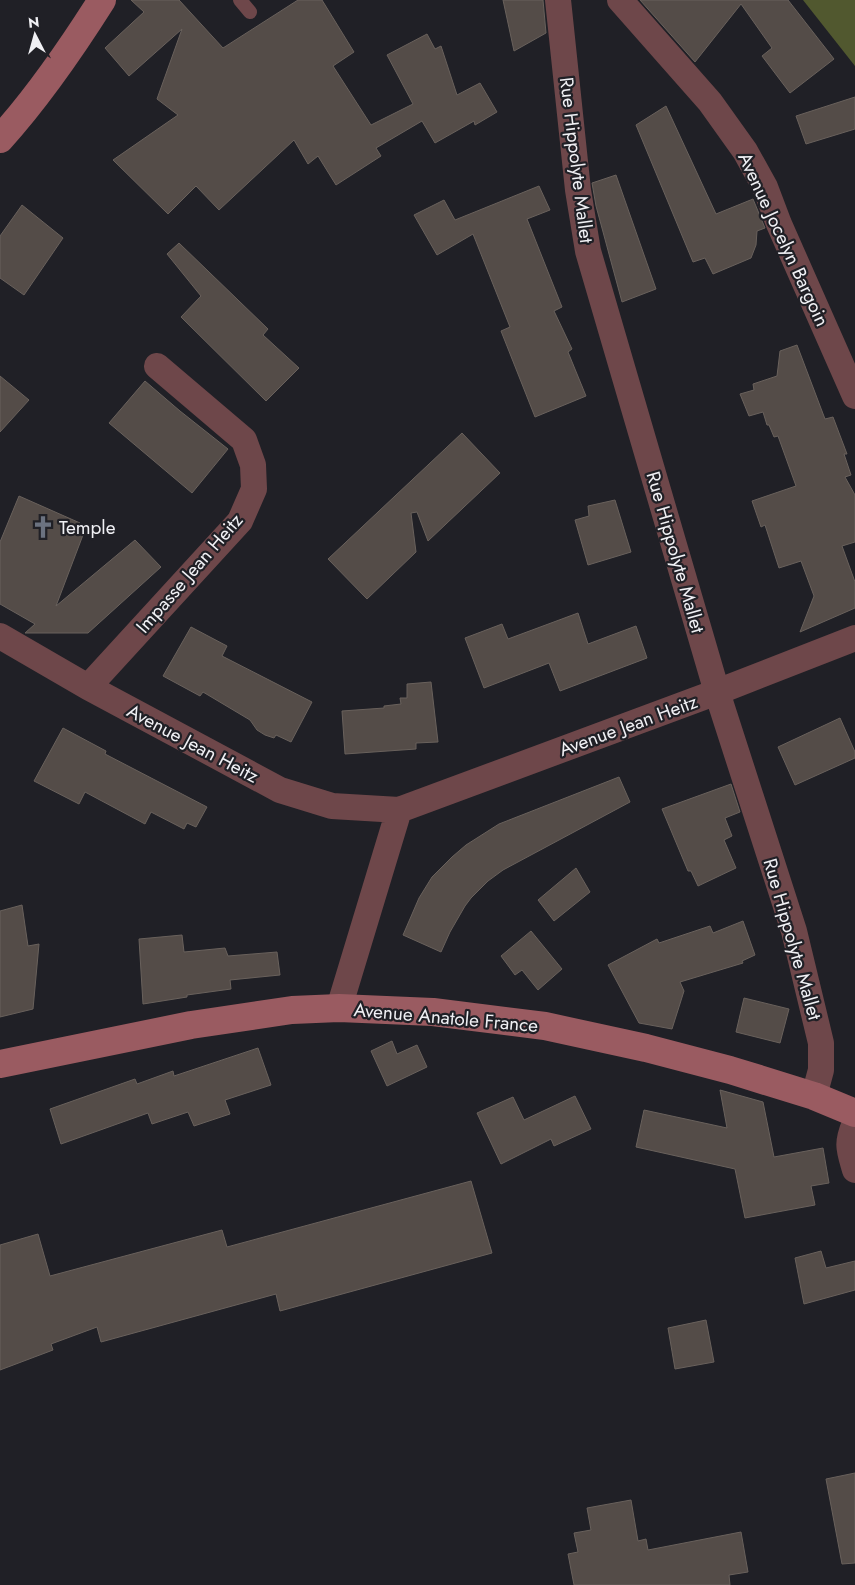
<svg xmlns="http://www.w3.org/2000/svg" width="855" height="1585" font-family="Jost,sans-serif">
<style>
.forest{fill:#51582f}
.building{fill:#544c48;stroke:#69615c}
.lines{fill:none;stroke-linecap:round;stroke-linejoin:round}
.service{stroke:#6e474a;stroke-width:14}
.minor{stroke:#6e474a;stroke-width:26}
.secondary{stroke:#9a5b61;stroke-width:28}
.labels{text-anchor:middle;stroke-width:4.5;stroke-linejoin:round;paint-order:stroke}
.street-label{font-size:19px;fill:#f0f0f4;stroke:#202026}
.poi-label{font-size:19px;fill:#f0f0f4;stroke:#202026;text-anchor:start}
</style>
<rect width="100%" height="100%" fill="#202026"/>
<path class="forest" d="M 803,0 L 855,0 L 855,66 Z"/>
<path class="building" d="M 131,0 L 179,0 L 223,48 L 298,0 L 322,0 L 354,52 L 333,66 L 371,125 L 413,104 L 387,55 L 427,34 L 435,49 L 441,46 L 457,95 L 480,83 L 497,112 L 475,125 L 474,121 L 435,143 L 422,121 L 376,148 L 381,156 L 336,185 L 318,156 L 308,164 L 294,140 L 219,210 L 196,186 L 168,214 L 113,160 L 178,115 L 157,99 L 182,29 L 129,76 L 105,48 L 144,12 Z
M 503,0 L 543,0 L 546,33 L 514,51 Z
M 640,0 L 788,0 L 834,59 L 790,93 L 762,56 L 772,48 L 741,4 L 695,62 Z
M 855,97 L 855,129 L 806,144 L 796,116 Z
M 666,106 L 716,214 L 753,199 L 765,228 L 757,231 L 756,245 L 751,258 L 713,274 L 705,258 L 693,262 L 636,125 Z
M 616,175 L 656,289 L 622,302 L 596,206 L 592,183 Z
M 539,186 L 550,210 L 527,219 L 562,307 L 554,311 L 572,349 L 568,352 L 586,396 L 535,417 L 501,331 L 510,327 L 473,234 L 437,255 L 414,215 L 444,200 L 455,220 Z
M 22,205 L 63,238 L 24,295 L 0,278 L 0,236 Z
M 179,243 L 268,329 L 263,335 L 299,368 L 266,401 L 181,317 L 201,296 L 167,254 Z
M 797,345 L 825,419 L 833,417 L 847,454 L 844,454 L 851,475 L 845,477 L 855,495 L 855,542 L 842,546 L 855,582 L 855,608 L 800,632 L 814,596 L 801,561 L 779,568 L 765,525 L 761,527 L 752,501 L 796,486 L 778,436 L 774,437 L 769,425 L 767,425 L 763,412 L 749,416 L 740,394 L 754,390 L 753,384 L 777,376 L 780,351 Z
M 0,376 L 29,400 L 0,432 Z
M 145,381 L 180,411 L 228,449 L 192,493 L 109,423 Z
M 462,433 L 500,473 L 428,541 L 417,512 L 411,513 L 416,552 L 367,599 L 328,559 Z
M 19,496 L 80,523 L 77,533 L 83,535 L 56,606 L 135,540 L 161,567 L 88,633 L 25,633 L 35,624 L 0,604 L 0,542 Z
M 615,500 L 631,552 L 588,565 L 575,520 L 589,516 L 588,506 Z
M 578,613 L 588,644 L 636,626 L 647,658 L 560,691 L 549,663 L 484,688 L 465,638 L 502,624 L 508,639 Z
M 191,627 L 227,646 L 222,656 L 312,702 L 291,742 L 276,735 L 274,738 L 265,735 L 257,730 L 250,720 L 203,692 L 200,696 L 163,676 Z
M 431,682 L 438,742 L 416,743 L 416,749 L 345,754 L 342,711 L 384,708 L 384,706 L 401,704 L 400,698 L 407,698 L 407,684 Z
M 840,718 L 855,752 L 855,758 L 795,785 L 778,747 Z
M 63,728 L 106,751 L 105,754 L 207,807 L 196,827 L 187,823 L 184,829 L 151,812 L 145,824 L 85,792 L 79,804 L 34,781 Z
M 619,777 L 630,802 L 503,870 L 488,881 L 471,898 L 465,906 L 450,932 L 441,952 L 403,935 L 419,898 L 432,877 L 452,857 L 466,845 L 499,824 Z
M 731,784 L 740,812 L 725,818 L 732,836 L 724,840 L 736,868 L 698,886 L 691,871 L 688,871 L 662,809 Z
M 576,868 L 590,892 L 554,921 L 538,900 Z
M 22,905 L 28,946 L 39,944 L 33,1009 L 0,1017 L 0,911 Z
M 743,921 L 755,955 L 742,961 L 743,963 L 680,982 L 684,991 L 672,1029 L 639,1023 L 608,965 L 657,939 L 659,943 L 710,926 L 713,933 Z
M 531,931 L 562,969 L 538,990 L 522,970 L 515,975 L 501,956 Z
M 182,935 L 184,952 L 225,948 L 228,956 L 277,952 L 280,975 L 230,980 L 231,989 L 187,995 L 187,997 L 143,1004 L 139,939 Z
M 744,998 L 789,1009 L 780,1043 L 736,1032 Z
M 392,1041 L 397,1054 L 417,1045 L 427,1067 L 387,1086 L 371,1051 Z
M 258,1048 L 271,1085 L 225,1100 L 230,1114 L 194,1126 L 188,1112 L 152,1124 L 148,1113 L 61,1144 L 50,1109 L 135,1079 L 137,1084 L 173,1071 L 174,1076 Z
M 720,1090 L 763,1102 L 774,1157 L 823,1148 L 829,1183 L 811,1186 L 815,1205 L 745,1218 L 735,1169 L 636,1147 L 644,1110 L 727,1128 Z
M 575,1096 L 591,1129 L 554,1146 L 551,1139 L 501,1164 L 477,1113 L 513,1097 L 524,1120 Z
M 471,1181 L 492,1253 L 280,1311 L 276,1294 L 101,1342 L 97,1327 L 51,1344 L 53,1350 L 0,1370 L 0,1245 L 38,1234 L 50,1276 L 222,1230 L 227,1247 Z
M 821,1251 L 826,1268 L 855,1261 L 855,1290 L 804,1304 L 795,1258 Z
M 706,1320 L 714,1362 L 675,1369 L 668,1328 Z
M 855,1473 L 855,1563 L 842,1564 L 826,1479 Z
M 631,1500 L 638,1541 L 646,1539 L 648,1550 L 741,1532 L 748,1572 L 729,1575 L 730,1585 L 574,1585 L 568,1554 L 578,1552 L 574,1533 L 591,1530 L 587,1508 Z"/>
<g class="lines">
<path class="service" d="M 240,0 L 250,12"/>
<path class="minor" d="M 558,0 L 578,190 L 588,251 L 717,692 L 794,931 L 821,1043 L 821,1070 L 814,1096
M 620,0 L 710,102 L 745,151 L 765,187 L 779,224 L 855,396
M 0,636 L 88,687 L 280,790 L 332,806 L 399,810 L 717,692 L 855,638
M 88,687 L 240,521 L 254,489 L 253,465 L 244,440 L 157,366
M 339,1008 L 399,810
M 855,1123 C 846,1144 849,1149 855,1170"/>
<path class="secondary" d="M 0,139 C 39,96 71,49 102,0
M 0,1064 L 191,1025 L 292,1010 L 339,1008 L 433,1012 L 545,1026 L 646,1048 L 730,1070 L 814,1096 L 855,1113"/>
</g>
<defs>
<symbol id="church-bare" viewBox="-9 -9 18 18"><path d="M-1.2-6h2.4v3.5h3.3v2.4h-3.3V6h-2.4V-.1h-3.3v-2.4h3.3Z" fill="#6b7280" stroke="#202026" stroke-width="2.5" paint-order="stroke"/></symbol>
</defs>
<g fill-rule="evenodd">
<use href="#church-bare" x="27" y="511" width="32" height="32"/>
</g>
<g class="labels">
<g class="street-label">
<text transform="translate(577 160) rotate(83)" y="7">Rue Hippolyte Mallet</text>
<text transform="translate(784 239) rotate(65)" y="7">Avenue Jocelyn Bargoin</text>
<text transform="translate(676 552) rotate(74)" y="7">Rue Hippolyte Mallet</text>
<text transform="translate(189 573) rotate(-49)" y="7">Impasse Jean Heitz</text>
<text transform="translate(628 725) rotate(-20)" y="7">Avenue Jean Heitz</text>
<text transform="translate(193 743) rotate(28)" y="7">Avenue Jean Heitz</text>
<text transform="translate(793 939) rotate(74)" y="7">Rue Hippolyte Mallet</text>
<text transform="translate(446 1017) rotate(5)" y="7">Avenue Anatole France</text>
</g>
<g class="poi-label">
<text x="59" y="534">Temple</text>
</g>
</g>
<g transform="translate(35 35) rotate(354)" stroke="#202026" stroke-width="4" paint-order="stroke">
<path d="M0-4L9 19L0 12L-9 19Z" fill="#f0f0f4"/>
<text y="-8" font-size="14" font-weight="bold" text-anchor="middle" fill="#f0f0f4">N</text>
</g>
</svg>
